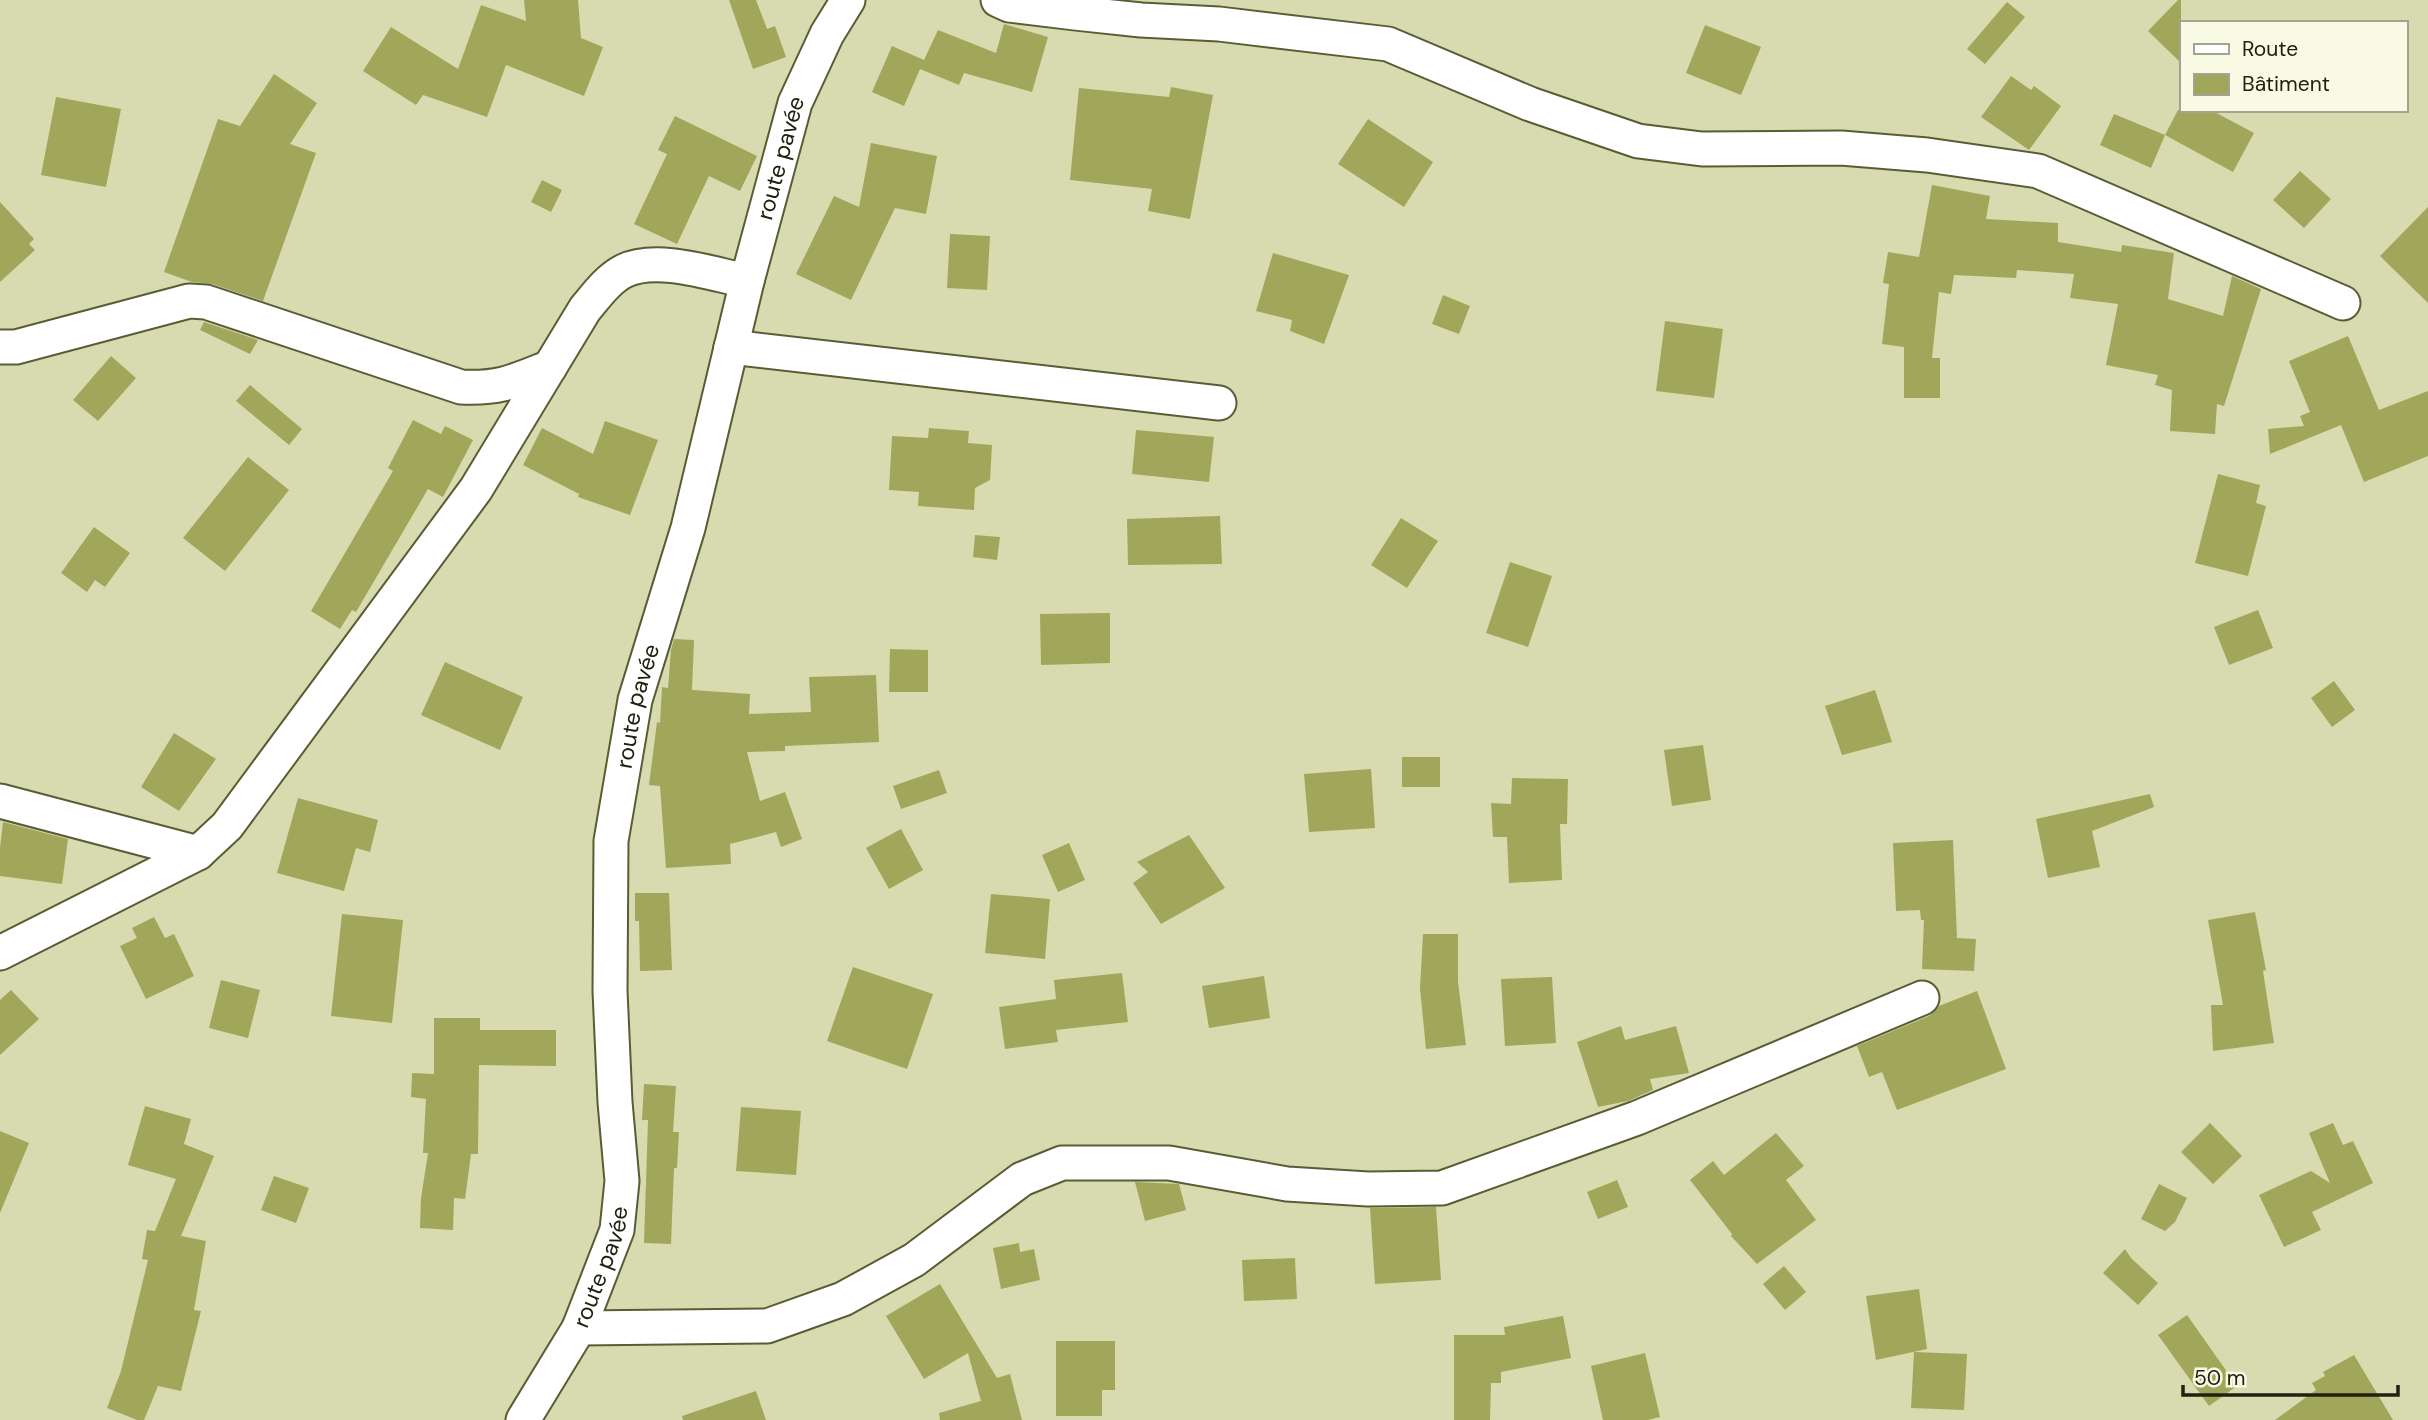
<svg xmlns="http://www.w3.org/2000/svg" width="2428" height="1420" font-family="'DM Sans',sans-serif">
<style>
.building{fill:#a1a75a}
.lines{fill:none;stroke-linecap:round;stroke-linejoin:round}
.minor-casing{stroke:#595c34;stroke-width:37}
.minor{stroke:#fff;stroke-width:33}
.labels{text-anchor:middle;stroke-width:7;stroke-linejoin:round;paint-order:stroke}
.street-label{font-size:23px;fill:#202111;stroke:#f8fae4}
</style>
<rect width="100%" height="100%" fill="#d7dbaf"/>
<path class="building" d="M 524,0 L 578,0 L 581,38 L 603,47 L 584,96 L 506,65 L 487,117 L 423,95 L 416,105 L 363,71 L 391,27 L 458,69 L 481,5 L 526,21 Z
M 729,0 L 756,0 L 767,29 L 775,26 L 786,57 L 753,69 Z
M 2178,0 L 2181,0 L 2181,63 L 2148,31 Z
M 2007,2 L 2025,17 L 1985,64 L 1967,49 Z
M 1004,24 L 1048,37 L 1032,92 L 964,73 L 959,85 L 920,69 L 904,106 L 872,92 L 892,46 L 924,60 L 938,30 L 996,53 Z
M 1705,25 L 1761,47 L 1741,95 L 1686,73 Z
M 274,74 L 317,103 L 290,144 L 316,153 L 263,301 L 212,284 L 192,282 L 164,272 L 218,119 L 240,126 Z
M 2011,76 L 2031,90 L 2034,86 L 2061,106 L 2029,150 L 1981,117 Z
M 1171,87 L 1213,95 L 1190,219 L 1148,211 L 1152,189 L 1070,180 L 1079,88 L 1169,97 Z
M 56,97 L 121,109 L 106,187 L 41,175 Z
M 2178,110 L 2211,110 L 2254,133 L 2233,172 L 2165,135 Z
M 2114,114 L 2165,135 L 2151,168 L 2100,145 Z
M 675,116 L 757,156 L 740,191 L 709,176 L 677,244 L 634,224 L 667,154 L 658,150 Z
M 1368,119 L 1433,162 L 1404,207 L 1338,164 Z
M 871,143 L 937,156 L 926,214 L 895,208 L 851,300 L 796,274 L 834,196 L 859,207 Z
M 2300,171 L 2331,199 L 2304,228 L 2273,200 Z
M 542,180 L 562,190 L 551,212 L 531,202 Z
M 1932,185 L 1990,196 L 1986,219 L 2058,223 L 2058,242 L 2121,252 L 2122,245 L 2174,253 L 2168,299 L 2223,316 L 2232,276 L 2261,289 L 2224,406 L 2217,404 L 2215,434 L 2170,431 L 2172,390 L 2155,385 L 2158,375 L 2106,365 L 2118,304 L 2070,298 L 2074,274 L 2017,270 L 2016,278 L 1954,275 L 1951,294 L 1939,292 L 1932,358 L 1940,358 L 1940,398 L 1904,398 L 1904,347 L 1882,344 L 1889,284 L 1883,283 L 1888,252 L 1919,257 Z
M 0,202 L 34,239 L 29,244 L 35,250 L 0,282 Z
M 2428,207 L 2428,303 L 2380,256 Z
M 950,234 L 990,236 L 987,290 L 947,288 Z
M 1273,253 L 1349,275 L 1324,344 L 1290,331 L 1292,320 L 1256,311 Z
M 1443,295 L 1470,306 L 1459,334 L 1432,324 Z
M 1665,321 L 1723,329 L 1714,398 L 1656,391 Z
M 204,322 L 258,340 L 250,354 L 200,330 Z
M 2348,336 L 2379,410 L 2428,391 L 2428,456 L 2364,482 L 2341,425 L 2270,454 L 2268,429 L 2304,426 L 2300,416 L 2310,412 L 2289,361 Z
M 111,356 L 136,378 L 98,421 L 73,400 Z
M 250,385 L 302,429 L 289,445 L 236,401 Z
M 413,420 L 441,434 L 445,426 L 473,440 L 443,497 L 428,489 L 356,612 L 352,610 L 340,629 L 311,611 L 393,471 L 388,468 Z
M 605,421 L 658,440 L 630,515 L 578,497 L 579,494 L 523,465 L 542,428 L 593,454 Z
M 929,428 L 969,431 L 968,443 L 992,445 L 990,480 L 975,488 L 974,510 L 918,506 L 919,492 L 889,490 L 892,436 L 928,438 Z
M 1136,430 L 1214,437 L 1209,482 L 1132,474 Z
M 248,457 L 289,490 L 225,571 L 183,538 Z
M 2218,474 L 2260,485 L 2256,503 L 2266,506 L 2248,576 L 2195,563 Z
M 1220,516 L 1222,564 L 1128,565 L 1127,519 Z
M 1401,518 L 1438,541 L 1407,588 L 1371,565 Z
M 94,527 L 130,553 L 105,587 L 95,580 L 87,592 L 61,573 Z
M 975,535 L 1000,537 L 997,560 L 973,557 Z
M 1510,562 L 1552,576 L 1528,647 L 1486,633 Z
M 2258,610 L 2273,648 L 2229,665 L 2214,627 Z
M 1110,613 L 1110,663 L 1041,665 L 1040,614 Z
M 674,639 L 694,640 L 692,690 L 750,694 L 749,714 L 811,712 L 809,677 L 876,675 L 879,742 L 785,746 L 785,751 L 747,752 L 760,801 L 785,792 L 802,839 L 781,847 L 776,832 L 730,844 L 731,864 L 666,868 L 660,786 L 649,785 L 657,722 L 660,723 L 662,687 L 668,688 L 671,650 Z
M 890,649 L 928,650 L 928,692 L 889,692 Z
M 445,662 L 523,697 L 500,750 L 421,715 Z
M 2334,681 L 2355,710 L 2332,727 L 2311,698 Z
M 1875,690 L 1892,742 L 1842,755 L 1825,706 Z
M 174,733 L 216,759 L 179,811 L 141,787 Z
M 1703,745 L 1711,800 L 1672,806 L 1664,750 Z
M 1402,757 L 1440,757 L 1440,787 L 1402,787 Z
M 1371,769 L 1375,828 L 1309,832 L 1304,774 Z
M 939,770 L 947,793 L 901,809 L 893,786 Z
M 1512,778 L 1568,779 L 1567,824 L 1560,824 L 1562,880 L 1509,883 L 1507,837 L 1493,837 L 1491,803 L 1511,804 Z
M 2150,794 L 2154,807 L 2092,831 L 2100,867 L 2048,878 L 2036,819 Z
M 298,798 L 378,820 L 370,852 L 356,848 L 344,891 L 277,873 Z
M 3,822 L 68,839 L 62,884 L 0,876 L 0,848 Z
M 901,829 L 923,870 L 889,889 L 866,848 Z
M 1189,835 L 1225,888 L 1161,924 L 1133,883 L 1148,872 L 1137,862 Z
M 1953,840 L 1957,938 L 1976,939 L 1974,971 L 1922,969 L 1924,920 L 1921,920 L 1920,910 L 1896,911 L 1893,843 Z
M 1069,843 L 1085,880 L 1058,892 L 1042,855 Z
M 635,893 L 669,893 L 672,970 L 640,971 L 639,921 L 635,921 Z
M 991,894 L 1050,899 L 1045,959 L 985,953 Z
M 2255,912 L 2266,970 L 2263,971 L 2274,1043 L 2213,1051 L 2211,1005 L 2223,1005 L 2208,920 Z
M 342,914 L 403,920 L 392,1023 L 331,1016 Z
M 154,917 L 165,938 L 174,934 L 194,976 L 146,999 L 120,946 L 137,938 L 132,928 Z
M 1423,934 L 1458,934 L 1458,982 L 1466,1045 L 1426,1049 L 1420,988 Z
M 853,967 L 933,994 L 907,1069 L 827,1041 Z
M 1122,973 L 1128,1022 L 1056,1030 L 1058,1042 L 1005,1049 L 999,1007 L 1056,999 L 1054,980 Z
M 1264,976 L 1270,1018 L 1209,1028 L 1202,986 Z
M 1552,977 L 1556,1043 L 1505,1046 L 1501,979 Z
M 221,980 L 260,990 L 248,1038 L 209,1028 Z
M 11,990 L 39,1019 L 0,1055 L 0,1000 Z
M 1977,991 L 2006,1069 L 1897,1110 L 1882,1072 L 1869,1077 L 1857,1046 L 1929,1016 L 1939,1006 Z
M 434,1018 L 480,1018 L 480,1030 L 556,1030 L 556,1066 L 479,1065 L 478,1154 L 471,1154 L 465,1199 L 454,1198 L 453,1230 L 420,1228 L 421,1198 L 428,1153 L 423,1153 L 426,1099 L 411,1097 L 412,1073 L 434,1074 Z
M 1621,1026 L 1625,1040 L 1676,1026 L 1689,1073 L 1650,1079 L 1653,1090 L 1628,1101 L 1598,1107 L 1577,1042 Z
M 644,1084 L 676,1086 L 673,1132 L 679,1132 L 677,1168 L 674,1168 L 671,1244 L 644,1243 L 648,1120 L 642,1120 Z
M 145,1106 L 191,1119 L 184,1144 L 214,1156 L 181,1236 L 206,1241 L 194,1310 L 201,1311 L 181,1391 L 158,1386 L 144,1420 L 137,1420 L 107,1408 L 121,1371 L 148,1260 L 142,1259 L 147,1230 L 155,1231 L 176,1179 L 128,1165 Z
M 741,1107 L 801,1111 L 796,1175 L 736,1171 Z
M 2210,1123 L 2242,1156 L 2213,1184 L 2181,1152 Z
M 2333,1123 L 2343,1145 L 2353,1141 L 2373,1183 L 2312,1212 L 2321,1230 L 2284,1247 L 2259,1195 L 2311,1171 L 2330,1183 L 2309,1133 Z
M 0,1131 L 29,1143 L 0,1213 Z
M 1776,1133 L 1804,1166 L 1786,1180 L 1816,1220 L 1757,1264 L 1731,1236 L 1732,1234 L 1690,1180 L 1713,1161 L 1724,1175 Z
M 274,1176 L 309,1188 L 296,1223 L 261,1210 Z
M 1617,1180 L 1628,1207 L 1598,1219 L 1587,1192 Z
M 1135,1182 L 1179,1184 L 1186,1210 L 1145,1221 Z
M 2159,1184 L 2187,1198 L 2175,1222 L 2165,1231 L 2141,1219 Z
M 1436,1207 L 1441,1280 L 1375,1284 L 1370,1208 Z
M 1019,1243 L 1020,1252 L 1034,1249 L 1040,1280 L 1001,1289 L 993,1248 Z
M 2125,1249 L 2131,1258 L 2158,1283 L 2138,1305 L 2103,1273 Z
M 1295,1258 L 1297,1299 L 1244,1301 L 1242,1260 Z
M 1784,1266 L 1806,1292 L 1785,1310 L 1763,1284 Z
M 940,1284 L 997,1378 L 1010,1374 L 1022,1420 L 940,1420 L 939,1413 L 981,1401 L 968,1353 L 924,1379 L 886,1316 Z
M 1919,1289 L 1927,1349 L 1876,1360 L 1866,1296 Z
M 2187,1315 L 2237,1386 L 2209,1406 L 2158,1335 Z
M 1563,1316 L 1571,1358 L 1501,1372 L 1501,1383 L 1491,1383 L 1490,1420 L 1454,1420 L 1454,1335 L 1505,1335 L 1504,1327 Z
M 1056,1341 L 1115,1341 L 1115,1390 L 1102,1390 L 1102,1416 L 1056,1416 Z
M 1914,1352 L 1967,1354 L 1964,1410 L 1911,1408 Z
M 1645,1353 L 1660,1417 L 1648,1420 L 1603,1420 L 1591,1366 Z
M 2354,1355 L 2393,1420 L 2275,1420 L 2316,1390 L 2312,1383 L 2325,1376 L 2323,1372 Z
M 756,1391 L 766,1420 L 683,1420 L 682,1416 Z"/>
<g class="lines">
<defs>
<g id="minor">
<path d="M 998,0 L 1009,5 L 1075,13 L 1141,20 L 1219,24 L 1388,44 L 1530,104 L 1638,141 L 1702,149 L 1841,148 L 1927,155 L 2038,171 L 2343,303"/>
<path d="M 0,347 L 16,347 L 189,301 L 206,302 L 461,387 C 500,389 515,381 550,367"/>
<path d="M 731,347 L 1219,403"/>
<path d="M 0,801 L 198,853"/>
<path d="M 0,953 L 198,853 L 227,826 L 476,489 L 585,309 C 596,296 608,279 624,271 C 657,255 712,274 747,281"/>
<path d="M 579,1328 L 767,1326 L 843,1299 L 914,1260 L 1022,1179 L 1062,1163 L 1169,1163 L 1287,1184 L 1368,1189 L 1442,1188 L 1637,1118 L 1922,998"/>
<path id="s1" d="M 523,1420 L 579,1328 L 617,1230 L 622,1181 L 615,1102 L 610,991 L 611,841 L 635,700 L 688,528 L 747,281 L 795,103 L 827,34 L 848,0"/>
</g>
</defs>
<use href="#minor" class="minor-casing"/>
<use href="#minor" class="minor"/>
</g>
<g class="labels">
<g class="street-label">
<text dy="8" stroke="none"><textPath href="#s1" startOffset="1307">route pavée</textPath></text>
<text dy="8" stroke="none"><textPath href="#s1" startOffset="740">route pavée</textPath></text>
<text dy="8" stroke="none"><textPath href="#s1" startOffset="173">route pavée</textPath></text>
</g>
</g>
<rect x="2180" y="21" width="228" height="91" fill="#f8fae4" stroke="#a2a390" stroke-width="2"/>
<rect x="2194" y="44" width="35" height="10" fill="#ffffff" stroke="#a2a390" stroke-width="2"/>
<text x="2242" y="56" font-size="21" fill="#202111">Route</text>
<rect x="2194" y="74" width="35" height="21" fill="#a1a75a" stroke="#a2a390" stroke-width="2"/>
<text x="2242" y="91" font-size="21" fill="#202111">Bâtiment</text>
<path d="M2183 1385v10h215v-10" fill="none" stroke="#202111" stroke-width="3.5"/>
<text x="2194" y="1385" font-size="21" fill="#202111" stroke="#f8fae4" stroke-width="5" paint-order="stroke">50 m</text>
</svg>
